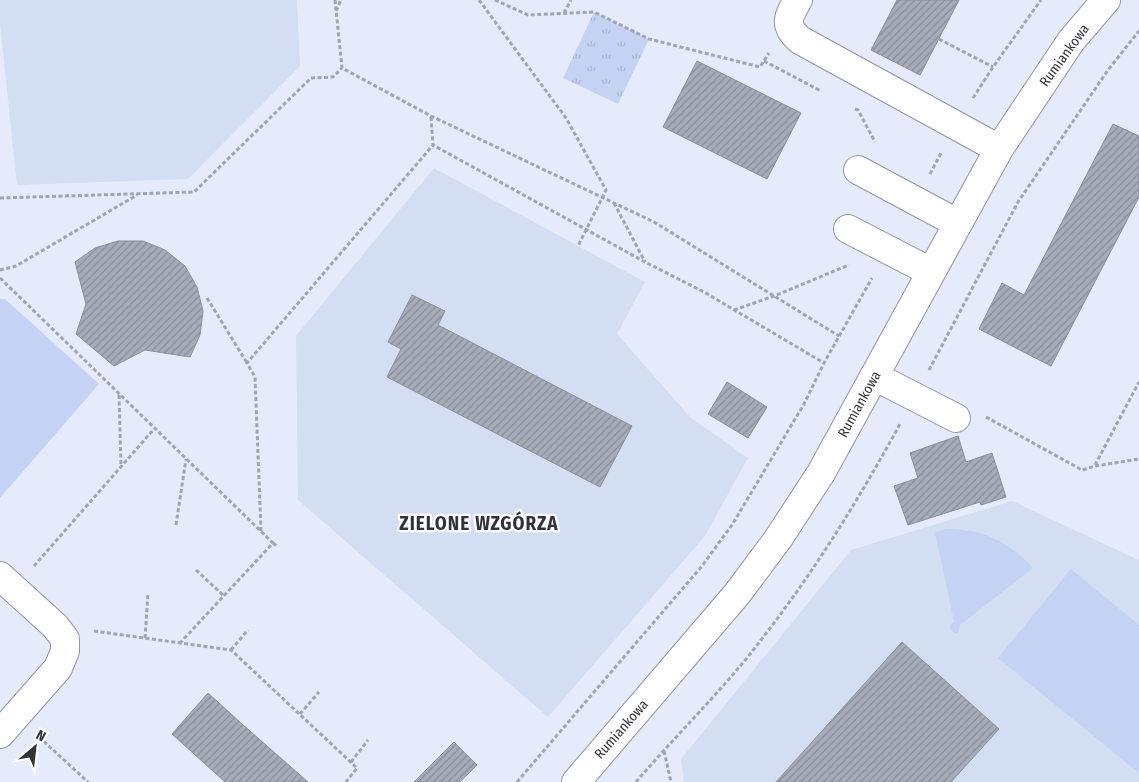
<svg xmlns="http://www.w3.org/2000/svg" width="1139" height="782" font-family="'Fira Sans Condensed',sans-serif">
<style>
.built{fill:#d4def2}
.park{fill:url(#park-tufts)}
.garden{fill:#c4d3f3}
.building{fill:url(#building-hatch);stroke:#898f9c}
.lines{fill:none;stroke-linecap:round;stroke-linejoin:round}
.minor-casing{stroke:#8f95a2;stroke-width:30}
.path{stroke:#a1a5b0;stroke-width:3;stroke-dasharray:4 2.5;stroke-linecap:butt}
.minor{stroke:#fff;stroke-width:28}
.labels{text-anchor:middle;stroke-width:4.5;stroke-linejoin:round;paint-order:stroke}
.street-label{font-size:14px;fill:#313338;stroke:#fff}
.district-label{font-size:19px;font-weight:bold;letter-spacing:1px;fill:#313338;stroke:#fff}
</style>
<defs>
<pattern id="park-tufts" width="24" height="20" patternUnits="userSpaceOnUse" patternTransform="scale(1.25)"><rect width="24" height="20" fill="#c4d3f3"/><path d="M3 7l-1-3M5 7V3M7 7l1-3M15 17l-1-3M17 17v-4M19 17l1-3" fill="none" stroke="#a9b6d1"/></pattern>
<pattern id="building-hatch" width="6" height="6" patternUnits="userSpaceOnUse" patternTransform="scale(1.25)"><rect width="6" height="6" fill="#a6acb9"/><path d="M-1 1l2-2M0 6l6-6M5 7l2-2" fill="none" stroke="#888d97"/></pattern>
</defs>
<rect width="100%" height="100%" fill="#e5ebfa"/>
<path class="built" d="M 0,0 L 297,0 L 300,66 L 188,179 L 17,185 L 0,24 Z
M 434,168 L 645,282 L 617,334 L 691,418 L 748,458 L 705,536 L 548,717 L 298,500 L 296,336 Z
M 1012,501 L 1139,560 L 1139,782 L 684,782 L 681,759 L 851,550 Z"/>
<path class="park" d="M 594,12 L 649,39 L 618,104 L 563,78 Z"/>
<path class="garden" d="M 0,299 L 5,299 L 99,384 L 0,498 Z
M 946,529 C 983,529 1008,541 1033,568 L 960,625 L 959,632 L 955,633 L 950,630 L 950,625 L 954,622 L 935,532 Z
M 1071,569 L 1139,625 L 1139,773 L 998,658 Z"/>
<path class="building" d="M 897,0 L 959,0 L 920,75 L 871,50 Z
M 697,61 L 801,113 L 767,179 L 663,127 Z
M 1113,124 L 1139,136 L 1139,197 L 1051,366 L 979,329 L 1002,283 L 1024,295 Z
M 118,241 L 143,241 L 165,250 L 185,266 L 197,287 L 203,311 L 200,335 L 190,357 L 145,350 L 114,366 L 76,334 L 86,304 L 75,262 L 95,248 Z
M 412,295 L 445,311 L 438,325 L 632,426 L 600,487 L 387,377 L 401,349 L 388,342 Z
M 727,382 L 767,407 L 748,438 L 708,414 Z
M 958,436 L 966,462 L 992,453 L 1006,497 L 981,505 L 980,502 L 908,525 L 894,486 L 918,478 L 910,453 Z
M 902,642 L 999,729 L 951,782 L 776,782 Z
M 208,693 L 242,724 L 308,782 L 225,782 L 172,734 Z
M 454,742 L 477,765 L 460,782 L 414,782 Z"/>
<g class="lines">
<defs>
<path id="minor" d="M 798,0 C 788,17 783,25 800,40 L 999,149
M 858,170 L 957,223
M 848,229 L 931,272
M 874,376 L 956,418
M 0,576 L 55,626 L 65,639 L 65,651 L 58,668 L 0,734
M 576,782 L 737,594 L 778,539 L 821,473 L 999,149 L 1071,41 L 1106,0"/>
</defs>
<use href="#minor" class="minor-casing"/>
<path class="path" d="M 335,0 L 342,68 L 431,116 L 654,222 L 839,336
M 479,0 L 566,118 L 606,190 L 578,246
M 495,0 L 528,15 L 594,12 L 649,39 L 760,67 L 769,53
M 336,11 L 341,0
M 564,13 L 571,0
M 939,39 L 993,67
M 764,61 L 821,91
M 973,98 L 993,67 L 1041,0
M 855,109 L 858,110 L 875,142
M 431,117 L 433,145 L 645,262 L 704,292 L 824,363
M 930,174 L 941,153
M 0,198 L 194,192 L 311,78 L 333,77 L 342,68
M 614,203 L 645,262
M 0,270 L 16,266 L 137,195
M 0,278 L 273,543 L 180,643
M 207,298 L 247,363
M 734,310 L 774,296 L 849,265
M 929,370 L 1018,202 L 1108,70 L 1139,31
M 119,395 L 121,466
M 986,417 L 1082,470 L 1095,466 L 1139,459
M 1095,465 L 1139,382
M 176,525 L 186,459
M 261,531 L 255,377 L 247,363 L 433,145
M 273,543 L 278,547
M 34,566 L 154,429
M 196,570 L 224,596
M 94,631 L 231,650 L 357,768 L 346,782
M 145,638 L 148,593
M 231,650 L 248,630
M 300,714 L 319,692
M 39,737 L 88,782
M 664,751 L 671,782
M 351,762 L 368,740
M 517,782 L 702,566 L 732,525 L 804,404 L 824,363 L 872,278
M 636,782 C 677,734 723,690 761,640 C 814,572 859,499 900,424"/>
<use href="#minor" class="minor"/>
</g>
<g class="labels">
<g class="street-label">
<text transform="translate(1064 55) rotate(-54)" y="5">Rumiankowa</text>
<text transform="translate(859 404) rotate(-61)" y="5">Rumiankowa</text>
<text transform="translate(621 729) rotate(-49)" y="5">Rumiankowa</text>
</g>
<g class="district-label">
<text x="479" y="530">ZIELONE WZGÓRZA</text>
</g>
</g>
<g transform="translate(35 747) rotate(28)" stroke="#ffffff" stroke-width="4" paint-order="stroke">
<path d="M0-4L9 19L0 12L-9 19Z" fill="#313338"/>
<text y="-8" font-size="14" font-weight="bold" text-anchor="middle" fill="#313338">N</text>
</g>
</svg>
